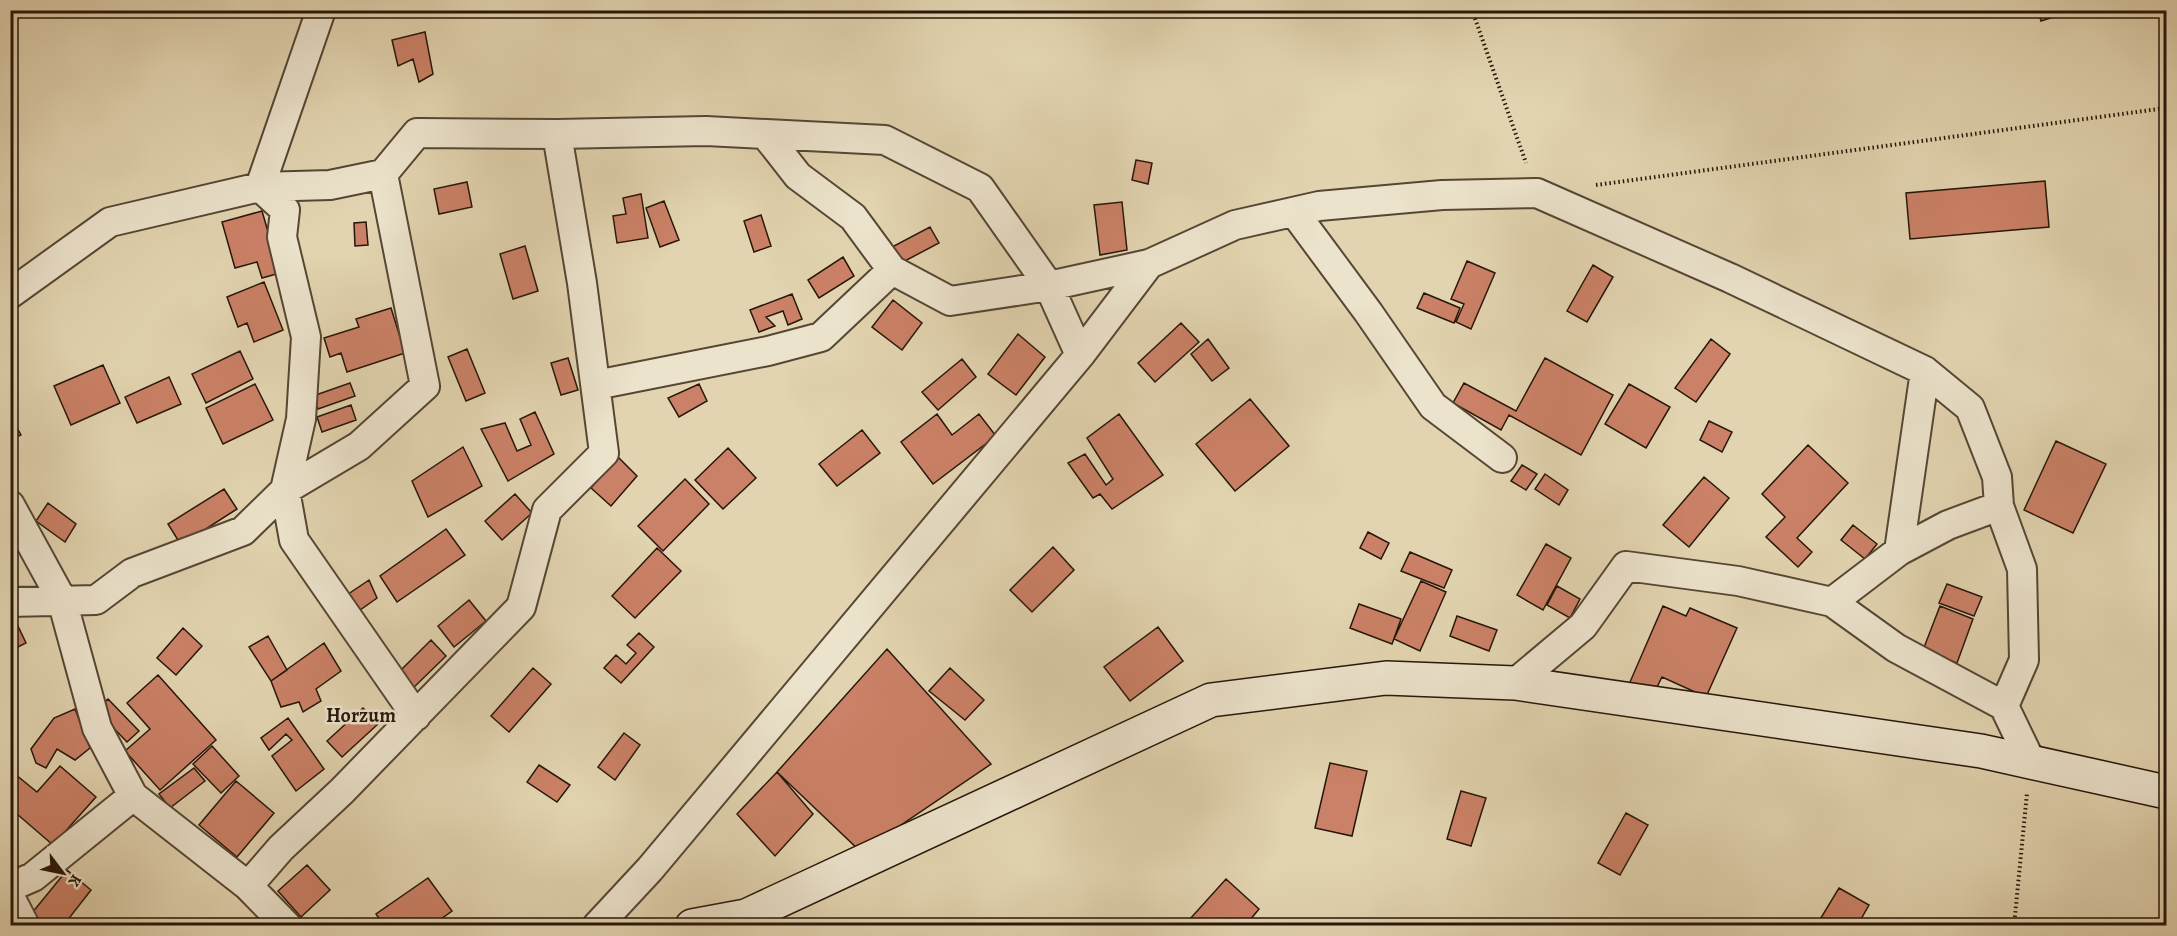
<svg xmlns="http://www.w3.org/2000/svg" width="2177" height="936" font-family="Alegreya,serif">
<style>
.building{fill:#cb8167;stroke:#27160a;stroke-width:1.5}
.lines{fill:none;stroke-linecap:round;stroke-linejoin:round}
.street-casing{stroke:#564634;stroke-width:32}
.secondary-casing{stroke:#27160a;stroke-width:36}
.path{stroke:#27160a;stroke-width:4;stroke-dasharray:1.5 3;stroke-linecap:butt}
.street{stroke:#ece3cc;stroke-width:28}
.secondary{stroke:#ece3cc;stroke-width:33}
.labels{text-anchor:middle;stroke-width:5;stroke-linejoin:round;paint-order:stroke}
.quarter-label{font-size:20px;font-weight:bold;fill:#27160a;stroke:#ece3cc}
</style>
<rect width="100%" height="100%" fill="#e2d4b0"/>
<filter id="stains"><feTurbulence type="fractalNoise" baseFrequency=".00333" numOctaves="4"/><feColorMatrix values="0 0 0 0 .2 0 0 0 0 .09 0 0 0 0 .02 0 0 0 .5 -.17"/></filter>
<radialGradient id="worn" r=".72"><stop offset=".6" stop-color="#630" stop-opacity="0"/><stop offset="1" stop-color="#630" stop-opacity=".3"/></radialGradient>
<path class="building" d="M 2038,10 L 2061,10 L 2063,14 L 2041,21 Z
M 425,32 L 433,74 L 419,82 L 413,59 L 398,66 L 392,40 Z
M 1136,160 L 1152,163 L 1148,184 L 1132,180 Z
M 2045,181 L 2049,227 L 1910,239 L 1906,193 Z
M 467,182 L 472,207 L 439,214 L 434,189 Z
M 641,194 L 648,238 L 617,243 L 613,216 L 626,214 L 623,198 Z
M 664,201 L 679,240 L 660,247 L 646,208 Z
M 1122,202 L 1127,250 L 1100,255 L 1094,205 Z
M 262,211 L 280,273 L 262,278 L 257,262 L 235,268 L 222,222 Z
M 761,215 L 771,246 L 754,252 L 744,221 Z
M 366,222 L 368,245 L 355,246 L 354,223 Z
M 930,227 L 939,243 L 901,263 L 892,247 Z
M 525,246 L 538,291 L 513,299 L 500,254 Z
M 843,257 L 854,276 L 819,298 L 808,280 Z
M 1467,261 L 1495,273 L 1471,329 L 1456,322 L 1464,304 L 1451,299 Z
M 1593,265 L 1613,277 L 1587,322 L 1567,311 Z
M 264,282 L 283,330 L 254,342 L 247,323 L 238,327 L 227,297 Z
M 1424,293 L 1460,308 L 1454,323 L 1417,308 Z
M 792,294 L 802,319 L 788,325 L 783,311 L 766,317 L 775,326 L 759,332 L 750,310 Z
M 893,300 L 922,323 L 902,350 L 872,327 Z
M 391,308 L 405,353 L 347,372 L 341,353 L 330,357 L 324,338 L 359,327 L 356,319 Z
M 1181,323 L 1199,342 L 1155,382 L 1138,363 Z
M 1018,334 L 1045,357 L 1016,395 L 988,374 Z
M 1208,339 L 1229,368 L 1212,381 L 1191,354 Z
M 1711,339 L 1730,354 L 1696,402 L 1675,388 Z
M 467,349 L 485,393 L 466,401 L 448,357 Z
M 240,351 L 253,379 L 206,403 L 192,374 Z
M 568,358 L 578,390 L 561,395 L 551,363 Z
M 1545,358 L 1613,395 L 1581,455 L 1509,415 L 1501,430 L 1453,403 L 1464,383 L 1516,411 Z
M 962,359 L 976,377 L 938,410 L 922,392 Z
M 103,365 L 120,403 L 71,425 L 54,386 Z
M 169,377 L 181,404 L 137,423 L 125,397 Z
M 350,383 L 355,396 L 318,409 L 313,396 Z
M 255,384 L 273,420 L 223,444 L 206,408 Z
M 699,384 L 707,401 L 679,417 L 668,398 Z
M 1629,384 L 1670,407 L 1646,448 L 1605,424 Z
M 1250,399 L 1289,446 L 1235,491 L 1196,444 Z
M 351,405 L 356,420 L 322,432 L 317,417 Z
M 535,412 L 554,454 L 508,481 L 481,429 L 505,423 L 517,451 L 531,445 L 520,419 Z
M 937,414 L 952,435 L 979,414 L 996,436 L 933,484 L 901,442 Z
M 1119,414 L 1163,475 L 1112,509 L 1100,494 L 1093,498 L 1068,463 L 1085,454 L 1106,485 L 1113,479 L 1087,438 Z
M 10,416 L 21,435 L 10,440 Z
M 1709,421 L 1732,432 L 1722,452 L 1700,440 Z
M 862,430 L 880,453 L 837,486 L 819,464 Z
M 2056,441 L 2106,464 L 2073,533 L 2024,510 Z
M 1808,445 L 1848,483 L 1797,538 L 1812,552 L 1798,567 L 1766,537 L 1785,517 L 1762,494 Z
M 463,447 L 482,486 L 428,517 L 412,481 Z
M 728,448 L 756,478 L 723,509 L 695,480 Z
M 617,456 L 637,476 L 611,506 L 591,488 Z
M 1522,465 L 1537,474 L 1526,490 L 1511,481 Z
M 1545,474 L 1568,490 L 1559,505 L 1535,489 Z
M 1704,477 L 1729,498 L 1689,547 L 1663,525 Z
M 685,479 L 709,504 L 663,551 L 638,526 Z
M 224,489 L 237,509 L 181,545 L 168,524 Z
M 515,494 L 532,513 L 502,540 L 485,521 Z
M 48,503 L 76,524 L 65,542 L 36,521 Z
M 1853,525 L 1877,544 L 1865,559 L 1841,540 Z
M 446,529 L 465,555 L 397,602 L 380,576 Z
M 1368,532 L 1389,543 L 1381,559 L 1360,548 Z
M 1546,544 L 1571,558 L 1543,610 L 1517,595 Z
M 1053,547 L 1074,570 L 1032,612 L 1010,590 Z
M 657,548 L 681,571 L 635,618 L 612,596 Z
M 1410,552 L 1452,570 L 1444,588 L 1401,571 Z
M 369,580 L 377,598 L 353,615 L 341,599 Z
M 1421,581 L 1446,592 L 1420,651 L 1394,639 Z
M 1947,584 L 1982,597 L 1974,616 L 1939,603 Z
M 1557,586 L 1580,599 L 1570,618 L 1547,605 Z
M 469,600 L 486,621 L 454,647 L 438,626 Z
M 1359,604 L 1401,619 L 1392,644 L 1350,628 Z
M 1663,606 L 1686,616 L 1690,608 L 1737,628 L 1706,697 L 1662,677 L 1654,693 L 1630,682 Z
M 1940,606 L 1973,619 L 1957,663 L 1923,650 Z
M 1457,616 L 1497,630 L 1489,651 L 1450,636 Z
M 17,624 L 26,643 L 10,651 L 10,627 Z
M 1158,627 L 1183,661 L 1130,701 L 1104,667 Z
M 183,628 L 202,646 L 176,675 L 157,658 Z
M 639,633 L 654,647 L 621,683 L 604,668 L 616,655 L 626,664 L 636,653 L 627,645 Z
M 268,636 L 287,670 L 271,681 L 249,647 Z
M 431,640 L 446,656 L 409,692 L 394,677 Z
M 324,643 L 341,671 L 316,689 L 321,701 L 303,712 L 299,702 L 281,707 L 271,681 Z
M 887,649 L 991,764 L 861,852 L 777,772 Z
M 533,668 L 551,684 L 509,732 L 491,716 Z
M 950,668 L 984,700 L 965,720 L 929,691 Z
M 158,675 L 216,740 L 160,790 L 125,751 L 150,729 L 127,703 Z
M 108,699 L 139,731 L 127,742 L 96,710 Z
M 363,708 L 378,724 L 342,757 L 327,741 Z
M 75,709 L 90,748 L 75,760 L 57,749 L 46,768 L 36,763 L 31,749 L 54,718 Z
M 288,718 L 324,769 L 296,791 L 272,756 L 292,740 L 286,734 L 269,750 L 261,738 Z
M 624,733 L 640,745 L 615,780 L 598,767 Z
M 212,746 L 239,776 L 221,793 L 193,764 Z
M 1330,763 L 1367,771 L 1352,836 L 1315,828 Z
M 539,765 L 570,785 L 557,802 L 527,782 Z
M 60,766 L 96,797 L 53,845 L 10,808 L 10,770 L 37,792 Z
M 194,768 L 205,781 L 170,808 L 159,794 Z
M 777,772 L 813,814 L 775,856 L 737,814 Z
M 236,781 L 274,813 L 237,857 L 199,825 Z
M 1461,791 L 1486,798 L 1471,846 L 1447,839 Z
M 1626,813 L 1648,825 L 1620,875 L 1598,863 Z
M 307,865 L 330,890 L 301,917 L 278,891 Z
M 67,870 L 91,890 L 63,926 L 48,926 L 32,913 Z
M 428,878 L 452,911 L 431,926 L 384,926 L 376,914 Z
M 1226,879 L 1259,909 L 1245,926 L 1194,926 L 1189,920 Z
M 1839,888 L 1869,905 L 1857,926 L 1816,926 Z"/>
<g class="lines">
<defs>
<path id="street" d="M 765,134 L 798,176 L 853,217 L 892,270 L 950,301 L 1049,286 L 1080,355
M 260,187 L 285,210 L 282,237 L 306,337 L 301,419 L 285,490 L 294,540 L 416,716
M 260,187 L 321,10
M 1294,212 L 1368,312 L 1433,406 L 1502,458
M 10,294 L 110,222 L 260,187 L 330,185 L 383,174
M 596,385 L 768,351 L 821,337 L 892,270
M 10,505 L 62,600 L 97,728 L 133,796
M 1999,506 L 1948,525 L 1899,551 L 1832,602 L 1896,648 L 2004,706 L 2031,762
M 1899,551 L 1925,371
M 10,602 L 96,600 L 132,573 L 243,531 L 285,490 L 359,446 L 425,386 L 383,174 L 417,133 L 557,134 L 706,131 L 885,140 L 980,188 L 1049,286 L 1149,264
M 1515,683 L 1583,626 L 1626,566 L 1738,581 L 1832,602
M 10,887 L 33,877 L 133,796 L 248,886
M 10,897 L 25,926
M 287,926 L 248,886 L 281,848 L 342,791 L 521,607 L 547,510 L 604,453 L 582,283 L 557,134
M 597,926 L 650,869 L 1080,355 L 1149,264 L 1235,225 L 1319,206 L 1442,195 L 1537,193 L 1730,278 L 1925,371 L 1970,408 L 1997,477 L 1999,506 L 2022,569 L 2024,660 L 2004,706"/>
<path id="secondary" d="M 692,926 L 746,916 L 1211,700 L 1386,678 L 1515,683 L 1981,751 L 2166,792"/>
</defs>
<use href="#street" class="street-casing"/>
<use href="#secondary" class="secondary-casing"/>
<path class="path" d="M 1472,10 L 1526,163
M 1596,185 L 2166,108
M 2014,926 L 2027,793"/>
<use href="#street" class="street"/>
<use href="#secondary" class="secondary"/>
</g>
<g class="labels">
<g class="quarter-label">
<text x="361" y="722">Horzum</text>
</g>
</g>
<rect width="2177" height="936" fill="none" stroke="#e2d4b0" stroke-width="36"/>
<rect x="12" y="12" width="2153" height="912" fill="none" stroke="#27160a" stroke-width="3"/>
<rect x="18" y="18" width="2141" height="900" fill="none" stroke="#27160a" stroke-width="1.5"/>
<g transform="translate(63 873) rotate(122)" stroke="#ece3cc" stroke-width="4.5" paint-order="stroke">
<path d="M0-4.5L10 22L0 15L-10 22Z" fill="#27160a"/>
<text y="-9" font-size="16" font-weight="bold" text-anchor="middle" fill="#27160a">K</text>
</g>
<rect width="100%" height="100%" filter="url(#stains)"/>
<rect width="100%" height="100%" fill="url(#worn)"/>
</svg>
